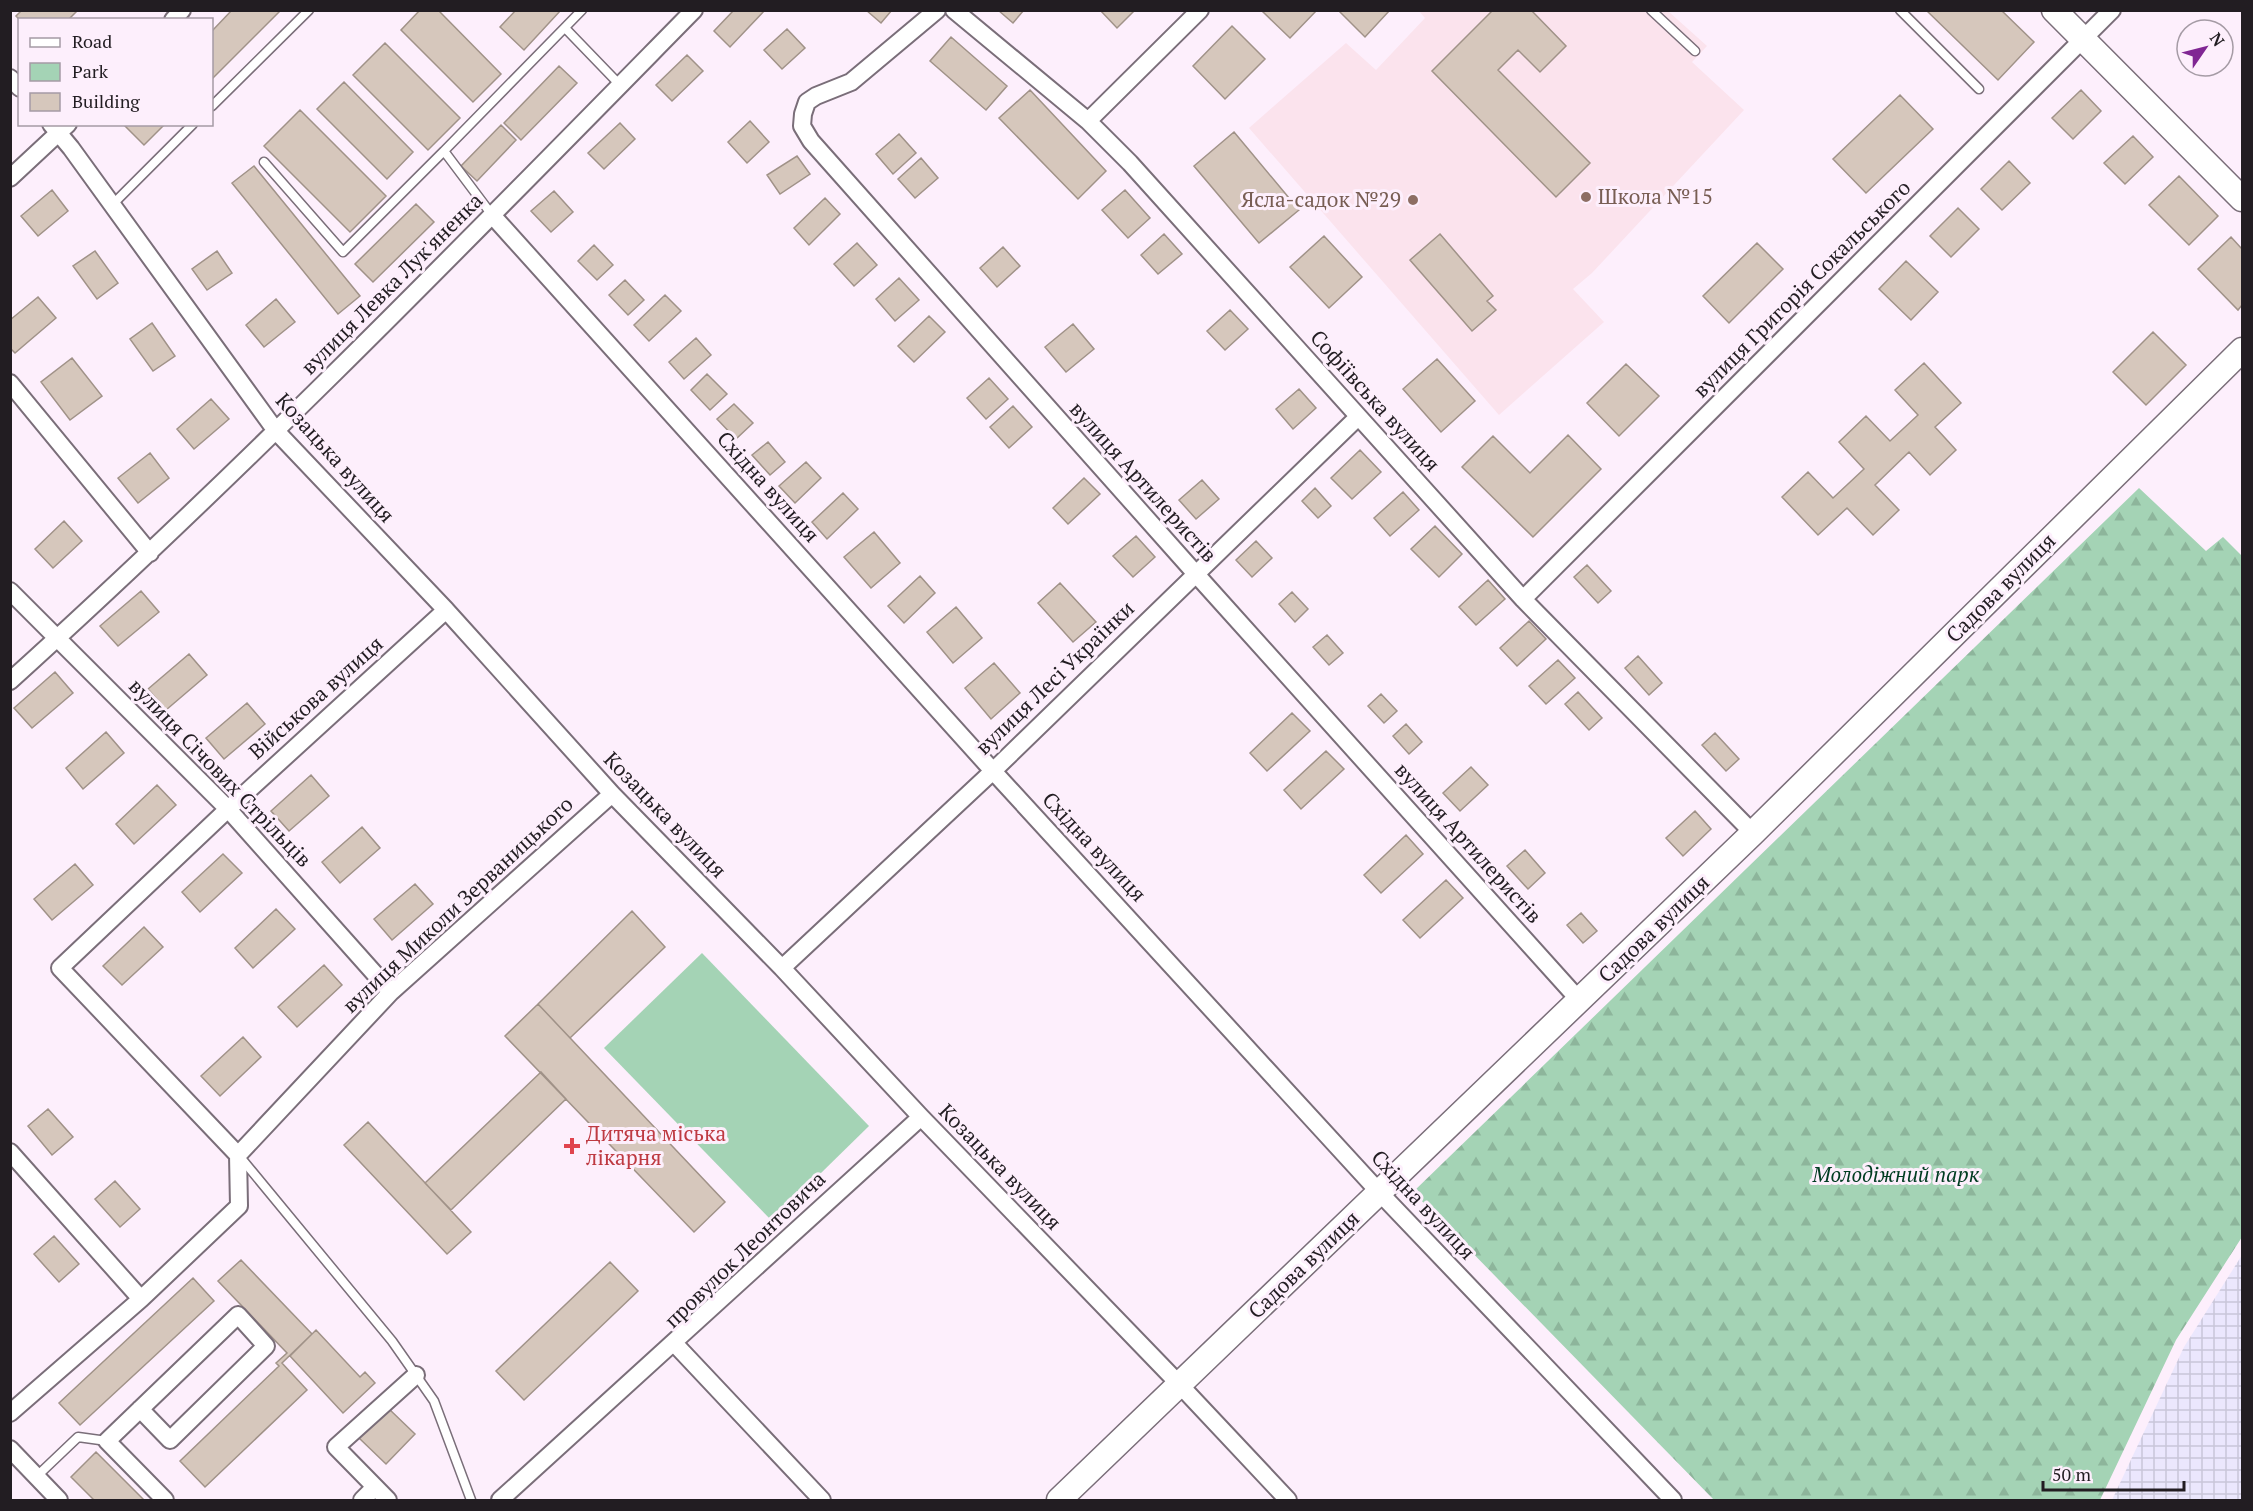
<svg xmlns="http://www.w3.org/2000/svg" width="2253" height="1511" font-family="'PT Serif',serif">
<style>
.industrial{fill:url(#industrial-grid)}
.education{fill:#fbe3ed}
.green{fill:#a4d3b5}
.forest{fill:url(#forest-firs)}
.building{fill:#d6c7bc;stroke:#a09288;stroke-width:1.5}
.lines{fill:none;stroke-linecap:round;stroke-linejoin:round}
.lane-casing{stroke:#7a6e79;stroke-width:11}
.street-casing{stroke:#7a6e79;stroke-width:20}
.secondary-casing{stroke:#7a6e79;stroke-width:27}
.lane{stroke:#fff;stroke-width:8}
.street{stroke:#fff;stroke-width:16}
.secondary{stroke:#fff;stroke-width:24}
.education-dot{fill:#8d6e63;stroke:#fdeffc;stroke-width:2}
.health-dot{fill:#e0444e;stroke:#fdeffc;stroke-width:2}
.labels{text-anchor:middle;stroke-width:6;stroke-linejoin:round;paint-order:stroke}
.education-label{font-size:21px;fill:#785e54;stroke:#fdeffc;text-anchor:start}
.street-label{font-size:21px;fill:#221d22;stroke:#fdeffc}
.health-label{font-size:21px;fill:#be3a42;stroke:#fdeffc;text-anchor:start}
.park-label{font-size:21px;font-style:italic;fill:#003c21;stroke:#fdeffc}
</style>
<defs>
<pattern id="industrial-grid" width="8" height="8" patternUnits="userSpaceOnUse" patternTransform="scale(1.5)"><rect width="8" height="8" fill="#ebe7fd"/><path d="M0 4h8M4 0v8" fill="none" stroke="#c9c6d9"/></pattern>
<pattern id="forest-firs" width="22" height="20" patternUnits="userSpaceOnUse" patternTransform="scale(1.5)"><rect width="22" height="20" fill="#a4d3b5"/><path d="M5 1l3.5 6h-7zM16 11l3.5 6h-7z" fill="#8db59b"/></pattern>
</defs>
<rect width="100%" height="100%" fill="#fdeffc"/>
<path class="industrial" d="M 2242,1255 L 2242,1500 L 2112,1500 L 2184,1347 Z"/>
<path class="education" d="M 1418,10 L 1668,11 L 1707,46 L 1692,62 L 1744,110 L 1592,273 L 1573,289 L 1604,322 L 1499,415 L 1249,128 L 1346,43 L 1376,70 L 1425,18 Z"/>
<path class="green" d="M 702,953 L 869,1126 L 772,1221 L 604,1048 Z"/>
<path class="forest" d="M 2139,488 L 2206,551 L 2223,537 L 2242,556 L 2242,1237 L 2176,1340 L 2100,1500 L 1714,1500 L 1413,1192 Z"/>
<path class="building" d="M 22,10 L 78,10 L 68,20 L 20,20 L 16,16 Z
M 232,10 L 281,10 L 212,79 L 212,31 Z
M 420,10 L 438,10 L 501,74 L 473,102 L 401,30 Z
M 516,10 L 561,10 L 524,50 L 500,27 Z
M 734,10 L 765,10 L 730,47 L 714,31 Z
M 866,10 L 892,10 L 881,23 Z
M 998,10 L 1024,10 L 1013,23 Z
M 1100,10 L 1135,10 L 1117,28 Z
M 1261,10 L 1317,10 L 1290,38 Z
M 1338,10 L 1390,10 L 1365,37 Z
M 1493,10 L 1531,10 L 1566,46 L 1540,72 L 1518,50 L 1498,70 L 1590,163 L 1556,197 L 1432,71 Z
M 1926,10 L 2001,10 L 2034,42 L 1998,80 Z
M 1232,26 L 1265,59 L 1225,99 L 1193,66 Z
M 787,29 L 805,48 L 782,69 L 764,50 Z
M 951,37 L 1007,86 L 986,110 L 930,61 Z
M 385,43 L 460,118 L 428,150 L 353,75 Z
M 687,55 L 703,71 L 672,101 L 656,85 Z
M 559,66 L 577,83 L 521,140 L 504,123 Z
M 344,82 L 413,152 L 387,179 L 317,109 Z
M 1030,90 L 1106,171 L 1078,199 L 999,118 Z
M 2081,90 L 2101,111 L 2073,139 L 2052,118 Z
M 1900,95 L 1933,129 L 1866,193 L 1833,159 Z
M 300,110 L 386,196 L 350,232 L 264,146 Z
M 750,121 L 769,142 L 747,163 L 728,142 Z
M 620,123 L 635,139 L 604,169 L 588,153 Z
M 123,124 L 165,124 L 144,145 Z
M 501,125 L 516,140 L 477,181 L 461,166 Z
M 1234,132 L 1299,210 L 1259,243 L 1194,166 Z
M 899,134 L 916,153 L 893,174 L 876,154 Z
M 2133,136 L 2153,157 L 2125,184 L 2104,163 Z
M 797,156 L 810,174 L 780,194 L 767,175 Z
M 921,158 L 938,178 L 915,198 L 898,179 Z
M 2009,161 L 2030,183 L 2002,210 L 1981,189 Z
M 254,166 L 360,296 L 338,314 L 232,183 Z
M 2179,176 L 2218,216 L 2189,245 L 2149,205 Z
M 52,190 L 68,211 L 38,236 L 21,216 Z
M 1125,190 L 1150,218 L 1128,238 L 1102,210 Z
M 554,191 L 573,212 L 551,232 L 531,211 Z
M 825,198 L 840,214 L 809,245 L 794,228 Z
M 416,204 L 434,222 L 373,282 L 355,264 Z
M 1958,208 L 1979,229 L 1951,257 L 1930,236 Z
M 1164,234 L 1182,254 L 1158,274 L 1141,255 Z
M 1440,234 L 1493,296 L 1487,301 L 1496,310 L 1472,331 L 1410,260 Z
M 1324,236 L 1362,277 L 1329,308 L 1290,267 Z
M 2231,237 L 2242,249 L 2242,305 L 2238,310 L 2198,269 Z
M 857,243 L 877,265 L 854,286 L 834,264 Z
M 1757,243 L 1783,269 L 1729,323 L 1703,296 Z
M 594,245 L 613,265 L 597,280 L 578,261 Z
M 1003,247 L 1020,266 L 997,287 L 980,268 Z
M 95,251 L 118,283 L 97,299 L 73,266 Z
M 217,251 L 232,273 L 207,290 L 192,269 Z
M 1906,261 L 1938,292 L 1911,320 L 1879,289 Z
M 899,278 L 919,300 L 895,321 L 876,299 Z
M 625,280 L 644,300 L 628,315 L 609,295 Z
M 665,295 L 681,311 L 649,341 L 634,325 Z
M 38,297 L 56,318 L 15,353 L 10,348 L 10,320 Z
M 276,299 L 295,322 L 264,347 L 246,325 Z
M 1230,310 L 1248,329 L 1225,350 L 1207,331 Z
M 929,316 L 945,332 L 914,362 L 898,346 Z
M 152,323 L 175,356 L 153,371 L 130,339 Z
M 1073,324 L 1094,349 L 1066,372 L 1045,347 Z
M 2153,332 L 2186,365 L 2146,405 L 2113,372 Z
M 696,338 L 711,355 L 684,379 L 669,362 Z
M 72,358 L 102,396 L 70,420 L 41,382 Z
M 1437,359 L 1475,401 L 1441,432 L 1403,389 Z
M 1924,363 L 1961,403 L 1935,427 L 1956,450 L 1930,475 L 1909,452 L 1875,485 L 1899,510 L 1873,535 L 1847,508 L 1818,535 L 1782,497 L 1808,472 L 1833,498 L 1864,469 L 1839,442 L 1866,416 L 1890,441 L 1918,415 L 1895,390 Z
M 1626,364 L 1659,396 L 1619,436 L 1587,403 Z
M 707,374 L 727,394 L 710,410 L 691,390 Z
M 989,378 L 1008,399 L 986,419 L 967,398 Z
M 1299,389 L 1316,408 L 1293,429 L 1276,409 Z
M 211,399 L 229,419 L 194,449 L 177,429 Z
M 734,404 L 753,423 L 736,439 L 717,419 Z
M 1013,406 L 1032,427 L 1009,448 L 990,427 Z
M 1568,435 L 1601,469 L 1533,537 L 1462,467 L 1493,436 L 1530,473 Z
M 768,442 L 785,462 L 770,475 L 752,455 Z
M 1360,450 L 1381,472 L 1352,499 L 1331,478 Z
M 150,453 L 169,478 L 138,503 L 118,478 Z
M 806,462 L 821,478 L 795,503 L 779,486 Z
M 1084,478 L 1100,494 L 1068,524 L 1053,508 Z
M 1202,480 L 1219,499 L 1196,519 L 1179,500 Z
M 1315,488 L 1331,506 L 1318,518 L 1302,501 Z
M 1403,492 L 1419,510 L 1390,536 L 1374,518 Z
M 843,493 L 858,509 L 827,539 L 812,522 Z
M 64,521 L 82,541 L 53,568 L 35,549 Z
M 1435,526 L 1462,554 L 1439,577 L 1411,549 Z
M 874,532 L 900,563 L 871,588 L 844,557 Z
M 1136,536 L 1155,557 L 1133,577 L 1113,556 Z
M 1256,541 L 1272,558 L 1252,577 L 1236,560 Z
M 1587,565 L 1611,591 L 1598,603 L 1574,577 Z
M 920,576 L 935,593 L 904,623 L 888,606 Z
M 1488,580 L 1505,599 L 1476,625 L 1459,607 Z
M 1060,583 L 1096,622 L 1073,642 L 1038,603 Z
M 141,591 L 159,612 L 118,646 L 100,626 Z
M 1292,592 L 1308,609 L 1295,622 L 1279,604 Z
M 956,607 L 982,638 L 953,663 L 927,632 Z
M 1529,621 L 1546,639 L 1517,666 L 1500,648 Z
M 1327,635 L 1343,653 L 1329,665 L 1313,647 Z
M 189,654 L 207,675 L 166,710 L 148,689 Z
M 1638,656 L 1662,683 L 1649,695 L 1625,668 Z
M 1558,660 L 1575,678 L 1546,704 L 1529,686 Z
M 994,663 L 1020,693 L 991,719 L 965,688 Z
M 55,672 L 73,693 L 32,728 L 14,708 Z
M 1578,692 L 1602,718 L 1589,730 L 1565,704 Z
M 1381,694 L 1397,711 L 1384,723 L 1368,706 Z
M 247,703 L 265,724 L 224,759 L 206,738 Z
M 1292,713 L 1310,731 L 1267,771 L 1250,753 Z
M 1406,724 L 1422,742 L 1409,754 L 1393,736 Z
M 106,732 L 124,753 L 83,789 L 66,768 Z
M 1715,733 L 1739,759 L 1726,771 L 1702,745 Z
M 1326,751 L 1344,769 L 1301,809 L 1284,790 Z
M 1471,767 L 1488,785 L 1460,811 L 1443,793 Z
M 311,775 L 329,796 L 289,831 L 271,811 Z
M 157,785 L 176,805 L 134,844 L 116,824 Z
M 1695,811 L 1711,829 L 1683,856 L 1666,838 Z
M 362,827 L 380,848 L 340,883 L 322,862 Z
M 1406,835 L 1423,854 L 1381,893 L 1364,875 Z
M 1525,850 L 1545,873 L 1528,889 L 1507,866 Z
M 223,854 L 242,873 L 200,912 L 182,892 Z
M 75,864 L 93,885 L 52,920 L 34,899 Z
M 1446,880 L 1463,898 L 1420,938 L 1403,920 Z
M 415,884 L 433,904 L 392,940 L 374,919 Z
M 276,909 L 295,929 L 253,968 L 235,948 Z
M 632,911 L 665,947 L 570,1038 L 538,1004 Z
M 1581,913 L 1597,931 L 1583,943 L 1567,925 Z
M 144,927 L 163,947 L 122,985 L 103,966 Z
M 324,965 L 342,985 L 297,1027 L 278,1007 Z
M 538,1004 L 725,1202 L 694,1232 L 505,1036 Z
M 243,1037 L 261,1057 L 220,1096 L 201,1076 Z
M 541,1072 L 566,1099 L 451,1210 L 425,1183 Z
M 48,1109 L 73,1137 L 52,1155 L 28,1126 Z
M 368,1122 L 471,1232 L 447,1254 L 344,1145 Z
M 115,1181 L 140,1209 L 120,1227 L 95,1199 Z
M 54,1236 L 79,1264 L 59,1282 L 34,1254 Z
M 241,1260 L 312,1334 L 282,1363 L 307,1390 L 205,1487 L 180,1461 L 279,1366 L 276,1363 L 287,1353 L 218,1281 Z
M 610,1262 L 638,1291 L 524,1400 L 496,1371 Z
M 193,1278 L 214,1301 L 80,1425 L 59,1403 Z
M 316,1330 L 360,1377 L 365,1372 L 375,1383 L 343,1413 L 290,1356 Z
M 388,1408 L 415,1434 L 386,1464 L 359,1438 Z
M 96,1452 L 144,1500 L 94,1500 L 71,1477 Z"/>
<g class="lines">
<defs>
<path id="lane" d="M 1651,10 L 1695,51
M 1900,10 L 1979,89
M 565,28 L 620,85
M 212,106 L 309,10
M 444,151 L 582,10
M 264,162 L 343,252 L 444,151 L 492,215
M 112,205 L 193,124
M 241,1158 L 392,1341 L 434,1401 L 471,1500
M 36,1477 L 78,1437 L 107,1441"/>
<path id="street" d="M 937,10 L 851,82 L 816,96 L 807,102 L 803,114 L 802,126 L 811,141 L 1195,573 L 1580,1001
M 954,10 L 1088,121 L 1130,163 L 1523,599 L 1753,833
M 173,20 L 182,10
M 10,78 L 20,88
M 1088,121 L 1200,10
M 51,124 L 71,148 L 276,431 L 446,610 L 612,794 L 782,968 L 921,1117 L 1179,1384 L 1288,1500
M 10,178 L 68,124
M 492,215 L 993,771 L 1380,1193 L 1673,1500
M 10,383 L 150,553
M 10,591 L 228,809 L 391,992
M 1523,599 L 2112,10
M 10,681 C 247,467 470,238 694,10
M 782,968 L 993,771 L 1358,417
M 10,1152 L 141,1299
M 238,1155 L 60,968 L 228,809 L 446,610
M 674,1343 L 822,1500
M 140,1409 L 170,1440 L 266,1346 L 238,1315 L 107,1441 L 165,1500
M 10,1413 L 141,1299 L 239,1206 L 238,1155 L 391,992 L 612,794
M 10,1449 L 59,1500
M 362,1500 L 375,1487
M 388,1500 L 336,1447 L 416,1375
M 500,1500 L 921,1117"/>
<path id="secondary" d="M 2054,10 L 2242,199
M 1059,1500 L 1753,833 L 2242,350"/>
</defs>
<use href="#lane" class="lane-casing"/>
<use href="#street" class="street-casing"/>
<use href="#secondary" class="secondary-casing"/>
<use href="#lane" class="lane"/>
<use href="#street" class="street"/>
<use href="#secondary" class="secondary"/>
</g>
<g class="education-dot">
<circle cx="1586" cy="197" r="6"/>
<circle cx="1413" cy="200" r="6"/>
</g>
<path class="health-dot" d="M569 1137h6v6h6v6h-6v6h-6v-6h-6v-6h6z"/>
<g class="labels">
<g class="education-label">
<text x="1598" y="204">Школа №15</text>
<text x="1401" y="207" text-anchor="end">Ясла-садок №29</text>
</g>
<g class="street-label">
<text transform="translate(392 284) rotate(-45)" y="7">вулиця Левка Лук'яненка</text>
<text transform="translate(1802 289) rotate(-45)" y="7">вулиця Григорія Сокальського</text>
<text transform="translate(1375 401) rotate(48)" y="7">Софіївська вулиця</text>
<text transform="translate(335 458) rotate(48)" y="7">Козацька вулиця</text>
<text transform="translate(1143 482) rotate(48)" y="7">вулиця Артилеристів</text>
<text transform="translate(768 487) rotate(48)" y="7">Східна вулиця</text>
<text transform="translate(2001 588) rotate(-45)" y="7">Садова вулиця</text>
<text transform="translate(1055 678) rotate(-44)" y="7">вулиця Лесі Українки</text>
<text transform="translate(316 698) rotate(-42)" y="7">Військова вулиця</text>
<text transform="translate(220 773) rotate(46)" y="7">вулиця Січових Стрільців</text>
<text transform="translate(665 815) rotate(46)" y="7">Козацька вулиця</text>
<text transform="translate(1468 843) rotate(48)" y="7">вулиця Артилеристів</text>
<text transform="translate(1094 847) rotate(47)" y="7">Східна вулиця</text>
<text transform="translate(458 905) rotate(-43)" y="7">вулиця Миколи Зерваницького</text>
<text transform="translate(1654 929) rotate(-44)" y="7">Садова вулиця</text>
<text transform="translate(1000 1167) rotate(46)" y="7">Козацька вулиця</text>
<text transform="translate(1423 1205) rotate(47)" y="7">Східна вулиця</text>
<text transform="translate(745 1250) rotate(-44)" y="7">провулок Леонтовича</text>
<text transform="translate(1304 1265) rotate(-44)" y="7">Садова вулиця</text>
</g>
<g class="health-label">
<text x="586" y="1141">Дитяча міська<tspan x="586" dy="24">лікарня</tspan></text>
</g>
<g class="park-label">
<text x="1896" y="1182">Молодіжний парк</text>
</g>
</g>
<rect width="2253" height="1511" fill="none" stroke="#221d22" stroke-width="24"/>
<rect x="18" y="18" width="195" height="108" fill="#fdeffc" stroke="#a59ba5" stroke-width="1.5"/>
<rect x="30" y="38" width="30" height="9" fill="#ffffff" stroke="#a59ba5" stroke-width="1.5"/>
<text x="72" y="48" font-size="18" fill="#221d22">Road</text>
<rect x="30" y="63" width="30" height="18" fill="#a4d3b5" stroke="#a59ba5" stroke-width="1.5"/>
<text x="72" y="78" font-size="18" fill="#221d22">Park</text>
<rect x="30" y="93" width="30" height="18" fill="#d6c7bc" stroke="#a59ba5" stroke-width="1.5"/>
<text x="72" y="108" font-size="18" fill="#221d22">Building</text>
<g transform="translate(2205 48) rotate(55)"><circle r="28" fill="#fdeffc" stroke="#a59ba5" stroke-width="1.5"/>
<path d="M0-4.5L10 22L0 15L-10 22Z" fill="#802693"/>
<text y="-9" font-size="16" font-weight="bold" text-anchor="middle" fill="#221d22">N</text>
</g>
<path d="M2043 1481v9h141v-9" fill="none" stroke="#221d22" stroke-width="3"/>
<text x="2052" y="1481" font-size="18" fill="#221d22" stroke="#fdeffc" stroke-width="4.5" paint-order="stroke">50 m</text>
</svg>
